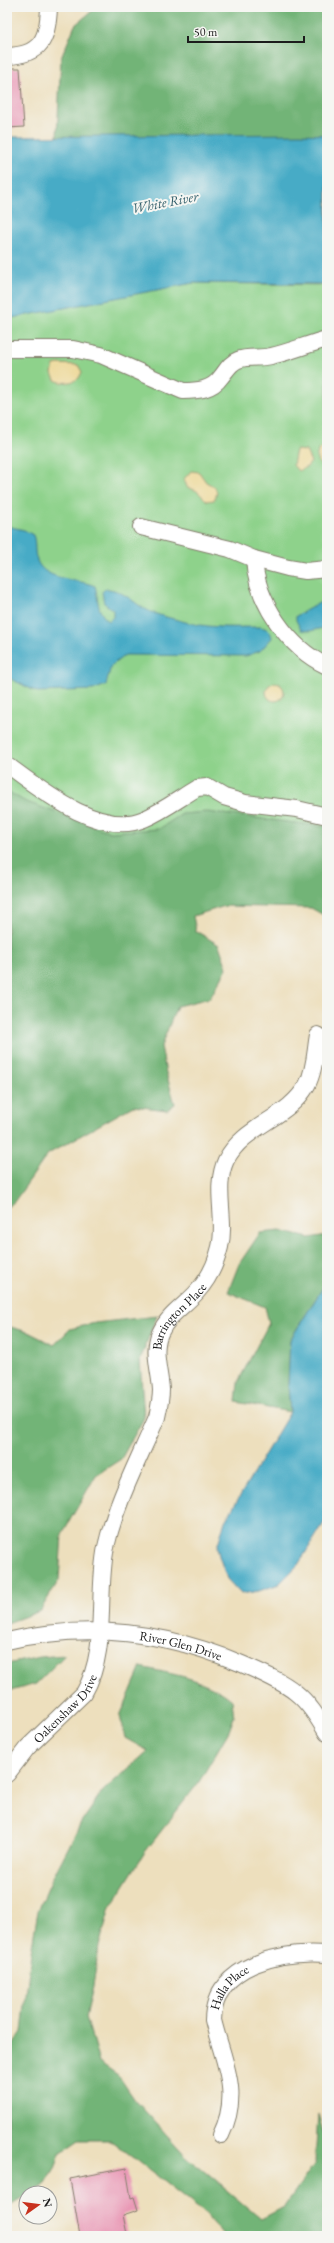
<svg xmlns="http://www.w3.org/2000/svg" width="334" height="2243" font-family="'EB Garamond',serif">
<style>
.green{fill:#8ed28b;stroke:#557754}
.forest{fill:#72b477;stroke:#47684a}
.sand{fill:#eeda9e;stroke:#857b5d}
.water{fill:#46abc6;stroke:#316471}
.building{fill:#e999b6}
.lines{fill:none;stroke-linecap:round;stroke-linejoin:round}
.minor-casing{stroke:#847e6c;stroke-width:18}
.minor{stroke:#fff;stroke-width:16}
.labels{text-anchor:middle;stroke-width:4;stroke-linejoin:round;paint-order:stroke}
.street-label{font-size:13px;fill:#1c1c1c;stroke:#f6f6f2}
.water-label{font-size:14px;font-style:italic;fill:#2f5c68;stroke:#f6f6f2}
</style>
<rect width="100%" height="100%" fill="#f6f6f2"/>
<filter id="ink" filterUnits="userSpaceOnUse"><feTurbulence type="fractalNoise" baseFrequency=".025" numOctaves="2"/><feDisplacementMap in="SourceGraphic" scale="8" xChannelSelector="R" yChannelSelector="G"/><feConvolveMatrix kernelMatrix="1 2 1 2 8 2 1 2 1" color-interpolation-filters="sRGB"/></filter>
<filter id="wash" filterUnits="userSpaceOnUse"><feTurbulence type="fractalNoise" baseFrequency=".012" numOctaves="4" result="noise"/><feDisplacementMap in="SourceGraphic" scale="16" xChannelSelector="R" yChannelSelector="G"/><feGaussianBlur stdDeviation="0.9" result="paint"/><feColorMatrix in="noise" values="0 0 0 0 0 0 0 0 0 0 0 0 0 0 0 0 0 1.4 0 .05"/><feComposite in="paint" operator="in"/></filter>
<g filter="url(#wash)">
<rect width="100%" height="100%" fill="#eddfbd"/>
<path class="green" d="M 193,283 L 327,285 L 327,852 L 134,845 L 7,821 L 7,316 Z"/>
<path class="forest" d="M 97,7 L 327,7 L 327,135 L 57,137 L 61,58 L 75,25 Z
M 7,791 L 24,801 L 110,832 L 159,829 L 182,814 L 207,812 L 327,827 L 327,917 L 311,908 L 225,906 L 193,916 L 196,931 L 219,945 L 227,968 L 210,998 L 177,1006 L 161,1046 L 166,1073 L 175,1104 L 167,1110 L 133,1106 L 48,1154 L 14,1202 L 7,1207 Z
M 280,1231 L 309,1238 L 327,1235 L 327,1281 L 290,1340 L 288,1385 L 290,1412 L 236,1402 L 238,1382 L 269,1323 L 265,1307 L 228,1292 L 239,1264 L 260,1233 Z
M 157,1316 L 140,1360 L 144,1418 L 121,1459 L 96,1475 L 62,1534 L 59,1580 L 40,1611 L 7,1623 L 7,1326 L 28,1332 L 54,1345 L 70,1329 L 95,1323 Z
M 65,1655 L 36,1684 L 7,1692 L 7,1664 L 40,1657 Z
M 141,1667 C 171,1674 208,1679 232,1700 L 234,1717 L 229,1731 L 199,1782 L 145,1852 L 110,1908 L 99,1946 L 93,1987 L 86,2017 L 99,2062 L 118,2075 L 135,2100 L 186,2156 L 261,2219 L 284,2207 L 315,2163 L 318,2114 L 327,2146 L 327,2236 L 224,2236 L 206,2214 L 111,2140 L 79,2140 L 60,2153 L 55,2169 L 46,2184 L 31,2193 L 26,2193 L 26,2196 L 7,2208 L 7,2054 L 22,2032 L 31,1952 L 38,1911 L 52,1879 L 81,1823 L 103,1791 L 148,1751 L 125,1738 L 120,1716 Z"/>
<path class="sand" d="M 58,364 L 78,365 L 82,372 L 79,378 C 73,383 62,384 55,380 L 52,373 L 54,365 Z
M 327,447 L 327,466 L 321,465 C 316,462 316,454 319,449 Z
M 296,450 L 306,451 L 311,462 L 307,467 L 298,471 L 293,465 Z
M 191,471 L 199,472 L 206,482 L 215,487 L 217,493 L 214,500 L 207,501 L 197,491 L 187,487 L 184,479 Z
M266 692a9 9 0 1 1 18 0a9 9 0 1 1-18 0Z"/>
<path class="water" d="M 300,134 L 327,135 L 327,284 L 193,283 L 7,319 L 7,137 Z
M 7,526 L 24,530 L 33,535 C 36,543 34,549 36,557 C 41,581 76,578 95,586 C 99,600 96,612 109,621 L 113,617 L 113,610 L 104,603 L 102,592 L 105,589 C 119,588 131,600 143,608 C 153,614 166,617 178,620 C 207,629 231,627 260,627 C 267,628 271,631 272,638 L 260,651 L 246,656 L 125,655 L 111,666 L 106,685 L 93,690 L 37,692 L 7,677 Z
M 327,597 L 327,627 L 310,631 L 301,630 L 296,620 L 296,616 L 321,602 Z
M 327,1281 L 327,1518 L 298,1565 L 279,1584 L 259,1591 L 241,1594 L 227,1579 L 219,1556 L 217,1547 L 225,1521 L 290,1412 L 288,1385 L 290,1340 Z"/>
<g id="blocks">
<path class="building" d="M 7,68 L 20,68 L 24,127 L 7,128 Z
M 126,2168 L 131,2198 L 134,2197 L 138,2210 L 123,2215 L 127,2234 L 130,2233 L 131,2236 L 80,2236 L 70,2179 Z"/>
</g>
</g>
<g filter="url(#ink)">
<use href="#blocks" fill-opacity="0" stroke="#847e6c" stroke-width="1"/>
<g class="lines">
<defs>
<g id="minor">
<path d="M 7,56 C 41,55 48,39 49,7"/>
<path d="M 7,349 L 73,349 L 101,355 L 183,391 C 197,391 212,390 221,377 C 226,371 230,363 238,360 C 248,356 261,359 271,356 C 290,352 308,344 327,339"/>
<path d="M 141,527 L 230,549 L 254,559 L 288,568 L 306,571 L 327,569"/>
<path d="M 254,559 C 256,601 288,648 327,666"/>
<path d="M 7,765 C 41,790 100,838 144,819 C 163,811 180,798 197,788 L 207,787 L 224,797 L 245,803 L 297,809 L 327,816"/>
<path id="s1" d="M 7,1641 C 87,1622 167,1632 242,1664 C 260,1672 280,1680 295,1692 C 309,1703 318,1718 327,1733"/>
<path id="s2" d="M 7,1774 L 27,1748 L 84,1693 C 109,1650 96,1595 106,1547 C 116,1502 139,1459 157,1417 C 159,1408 161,1399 161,1390 C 160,1371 152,1351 160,1333 C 168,1315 184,1306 196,1293 C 208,1280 216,1264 220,1247 C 227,1219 213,1188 226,1160 C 244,1125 288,1119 307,1085 C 315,1070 315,1051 318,1035"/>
<path id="s3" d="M 221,2135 C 242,2092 223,2062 213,2020 C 214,1963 283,1951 327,1954"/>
</g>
</defs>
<use href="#minor" class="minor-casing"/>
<use href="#minor" class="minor"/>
</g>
</g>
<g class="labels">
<g class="street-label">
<text dy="5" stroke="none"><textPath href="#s2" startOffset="510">Barrington Place</textPath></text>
<text dy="5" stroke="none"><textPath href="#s1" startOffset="176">River Glen Drive</textPath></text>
<text dy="5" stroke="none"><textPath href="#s2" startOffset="88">Oakenshaw Drive</textPath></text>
<text dy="5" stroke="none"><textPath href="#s3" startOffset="157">Halla Place</textPath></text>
</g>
<g class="water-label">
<text transform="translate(165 202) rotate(-11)" y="5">White River</text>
</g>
</g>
<rect width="334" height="2243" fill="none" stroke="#f6f6f2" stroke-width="24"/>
<g transform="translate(38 2205) rotate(76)"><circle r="19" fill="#f6f6f2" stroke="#9f9f9c"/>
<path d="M0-3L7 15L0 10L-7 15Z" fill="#c8321e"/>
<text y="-6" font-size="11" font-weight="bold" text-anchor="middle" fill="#1c1c1c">N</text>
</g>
<path d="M188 36v6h116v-6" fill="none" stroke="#1c1c1c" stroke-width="2"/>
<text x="194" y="36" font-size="12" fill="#1c1c1c" stroke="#f6f6f2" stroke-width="3" paint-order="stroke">50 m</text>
</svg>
